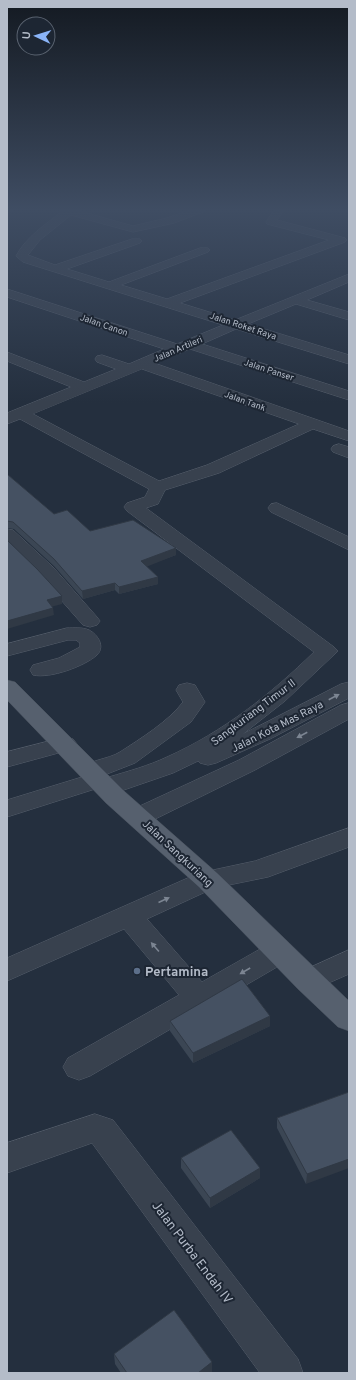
<svg xmlns="http://www.w3.org/2000/svg" width="356" height="1380" font-family="Overpass,sans-serif">
<style>
.lines{fill:none;stroke-linecap:round;stroke-linejoin:round}
.minor-casing{stroke:#565f6c;stroke-width:1}
.major-casing{stroke:#414a57;stroke-width:1}
.minor{fill:#38414e;fill-rule:evenodd}
.major{fill:#56606e;fill-rule:evenodd}
.wall{fill:#3b4654}
.shaded-wall{fill:#303945}
.building{fill:#455162;stroke:#303945}
.oneway{fill:#7c8592}
.service-dot{fill:#5c6f8a;stroke:#1d2633;stroke-width:1.5}
.labels{text-anchor:middle;stroke-width:4;stroke-linejoin:round;paint-order:stroke}
.far-street-label{font-size:9px;fill:#b4bcc9;stroke:#1d2633}
.street-label{font-size:11px;fill:#b4bcc9;stroke:#1d2633}
.near-poi-label{font-size:13px;font-weight:bold;fill:#b4bcc9;stroke:#1d2633;text-anchor:start}
.near-street-label{font-size:13px;fill:#b4bcc9;stroke:#1d2633}
</style>
<rect width="100%" height="100%" fill="#242f3e"/>
<g class="lines">
<defs>
<path id="minor" d="M 7,210 L 13,210 L 7,213 Z
M 60,210 L 76,210 L 133,226 L 167,218 L 190,210 L 204,210 L 203,212 L 174,223 L 133,232 L 71,215 L 40,240 L 28,255 L 55,265 L 132,239 L 140,239 L 142,241 L 140,243 L 67,269 L 109,282 L 200,248 L 208,248 L 210,250 L 208,252 L 121,285 L 167,299 L 329,240 L 267,224 L 266,222 L 274,210 L 284,210 L 277,220 L 345,238 L 347,240 L 345,242 L 180,303 L 235,320 L 349,274 L 349,282 L 307,300 L 349,312 L 349,320 L 296,304 L 248,324 L 349,355 L 349,364 L 236,329 L 202,344 L 349,391 L 349,400 L 190,349 L 154,363 L 349,431 L 349,441 L 313,429 L 219,473 L 165,490 L 158,504 L 146,508 L 334,647 L 338,651 L 285,701 L 243,734 L 341,684 L 349,682 L 349,698 L 270,739 L 216,763 L 208,765 L 200,763 L 198,761 L 173,773 L 115,793 L 106,795 L 97,793 L 95,789 L 7,817 L 7,800 L 82,777 L 79,772 C 87,759 108,760 120,752 C 140,739 169,721 183,702 L 176,690 L 179,685 L 187,683 L 195,685 L 205,702 L 191,722 L 135,763 L 107,774 L 109,777 C 129,771 148,766 167,757 C 223,732 271,694 314,652 L 127,511 L 124,507 L 127,503 L 145,497 L 149,489 L 20,419 L 7,424 L 7,413 L 71,387 L 7,361 L 7,352 L 84,382 L 116,369 L 97,362 L 95,359 L 97,356 L 102,355 L 129,364 L 164,349 L 7,297 L 7,289 L 177,344 L 223,325 L 23,262 L 16,256 C 26,237 45,225 61,212 ZM 142,369 L 299,424 L 207,465 L 159,481 L 33,414 Z
M 339,444 L 349,447 L 349,458 L 333,452 L 331,449 L 333,446 Z
M 277,503 L 349,537 L 349,550 L 271,512 L 268,508 L 271,504 Z
M 7,529 L 13,530 L 53,567 L 97,617 L 100,621 L 97,625 L 90,627 L 83,625 L 39,575 L 7,544 Z
M 67,628 C 74,628 82,627 89,630 C 97,634 106,646 97,655 C 85,666 50,679 33,675 L 30,670 L 33,665 L 59,658 L 80,647 L 80,643 L 76,640 L 68,640 L 7,656 L 7,644 Z
M 349,703 L 349,719 L 255,770 L 147,823 L 138,825 L 129,823 L 125,817 L 129,811 L 239,760 L 341,705 Z
M 65,737 L 73,739 L 77,744 L 73,749 L 7,767 L 7,752 Z
M 349,828 L 349,847 L 268,877 L 214,888 L 147,919 L 202,982 L 269,944 L 279,941 L 289,944 L 293,952 L 289,960 L 90,1076 L 79,1080 L 68,1076 L 63,1067 L 68,1058 L 179,995 L 124,929 L 7,981 L 7,958 L 199,873 L 255,861 Z
M 349,950 L 349,974 L 308,992 L 298,989 L 294,981 L 298,973 Z
M 95,1114 L 113,1120 L 298,1359 L 303,1373 L 260,1373 L 92,1143 L 7,1173 L 7,1143 Z"/>
<path id="major" d="M 7,680 L 15,682 L 124,791 L 217,873 L 349,1001 L 349,1031 L 338,1027 L 298,989 L 199,887 L 106,803 L 7,700 Z"/>
</defs>
<use href="#minor" class="minor-casing"/>
<use href="#major" class="major-casing"/>
<use href="#minor" class="minor"/>
<use href="#major" class="major"/>
</g>
<path class="wall" d="M 7,474 L 54,514 L 90,531 L 176,548 L 176,555 L 146,566 L 158,584 L 119,594 L 115,590 L 83,599 L 54,566 L 14,529 L 7,528 Z
M 270,1016 L 270,1026 L 193,1063 L 170,1031 L 170,1021 Z
M 349,1092 L 306,1184 L 277,1128 L 277,1118 Z
M 181,1158 L 260,1168 L 260,1178 L 210,1208 L 181,1168 Z
M 114,1354 L 212,1372 L 211,1373 L 121,1373 L 115,1364 Z"/>
<path class="shaded-wall" d="M 176,548 L 176,555 L 141,569 L 141,561 Z
M 158,577 L 158,584 L 119,594 L 119,587 Z
M 115,583 L 115,590 L 83,599 L 82,591 Z
M 62,596 L 62,604 L 47,608 L 47,600 Z
M 53,608 L 54,615 L 7,629 L 7,621 Z
M 270,1016 L 270,1026 L 193,1063 L 193,1053 Z
M 349,1159 L 349,1168 L 306,1184 L 307,1174 Z
M 260,1168 L 260,1178 L 210,1208 L 210,1198 Z
M 212,1362 L 212,1372 L 211,1373 L 198,1373 Z"/>
<path class="building" d="M 7,474 L 54,514 L 67,510 L 90,531 L 133,520 L 176,548 L 141,561 L 158,577 L 119,587 L 115,583 L 82,591 L 54,559 L 13,522 L 7,521 Z
M 7,540 L 37,569 L 62,596 L 47,600 L 53,608 L 7,621 Z
M 242,979 L 270,1016 L 193,1053 L 170,1021 Z
M 349,1092 L 349,1159 L 307,1174 L 277,1118 Z
M 231,1130 L 260,1168 L 210,1198 L 181,1158 Z
M 174,1310 L 212,1362 L 198,1373 L 127,1373 L 114,1354 Z"/>
<defs><path id="oneway-solid" d="M-6-.8H1V-3.2L6.5 0L1 3.2V.8H-6Z"/></defs>
<g class="oneway">
<use href="#oneway-solid" transform="translate(334 697) rotate(-28)"/>
<use href="#oneway-solid" transform="translate(302 735) rotate(152)"/>
<use href="#oneway-solid" transform="translate(164 900) rotate(-24)"/>
<use href="#oneway-solid" transform="translate(155 947) rotate(-131)"/>
<use href="#oneway-solid" transform="translate(245 971) rotate(150)"/>
</g>
<linearGradient id="sky" x2="0" y2="1"><stop stop-color="#141a22"/><stop offset="0.52" stop-color="#3f4d63"/><stop offset="1" stop-color="#3f4d63" stop-opacity="0"/></linearGradient>
<rect width="356" height="403" fill="url(#sky)"/>
<circle class="service-dot" cx="137" cy="971" r="4"/>
<g class="labels">
<g class="far-street-label">
<text transform="translate(104 325) rotate(19)" y="3">Jalan Canon</text>
<text transform="translate(243 326) rotate(18)" y="3">Jalan Roket Raya</text>
<text transform="translate(178 349) rotate(-23)" y="3">Jalan Artileri</text>
<text transform="translate(269 370) rotate(18)" y="3">Jalan Panser</text>
<text transform="translate(245 401) rotate(20)" y="3">Jalan Tank</text>
</g>
<g class="street-label">
<text transform="translate(253 712) rotate(-37)" y="4">Sangkuriang Timur II</text>
<text transform="translate(277 726) rotate(-27)" y="4">Jalan Kota Mas Raya</text>
<text transform="translate(178 853) rotate(43)" y="4">Jalan Sangkuriang</text>
</g>
<g class="near-poi-label">
<text x="145" y="976">Pertamina</text>
</g>
<g class="near-street-label">
<text transform="translate(193 1252) rotate(53)" y="5">Jalan Purba Endah IV</text>
</g>
</g>
<rect width="356" height="1380" fill="none" stroke="#b4bcc9" stroke-width="16"/>
<g transform="translate(36 36) rotate(274)"><circle r="19" fill="#1d2633" stroke="#59626f"/>
<path d="M0-3L7 15L0 10L-7 15Z" fill="#8ab4f8"/>
<text y="-6" font-size="11" font-weight="bold" text-anchor="middle" fill="#b4bcc9">U</text>
</g>
</svg>
